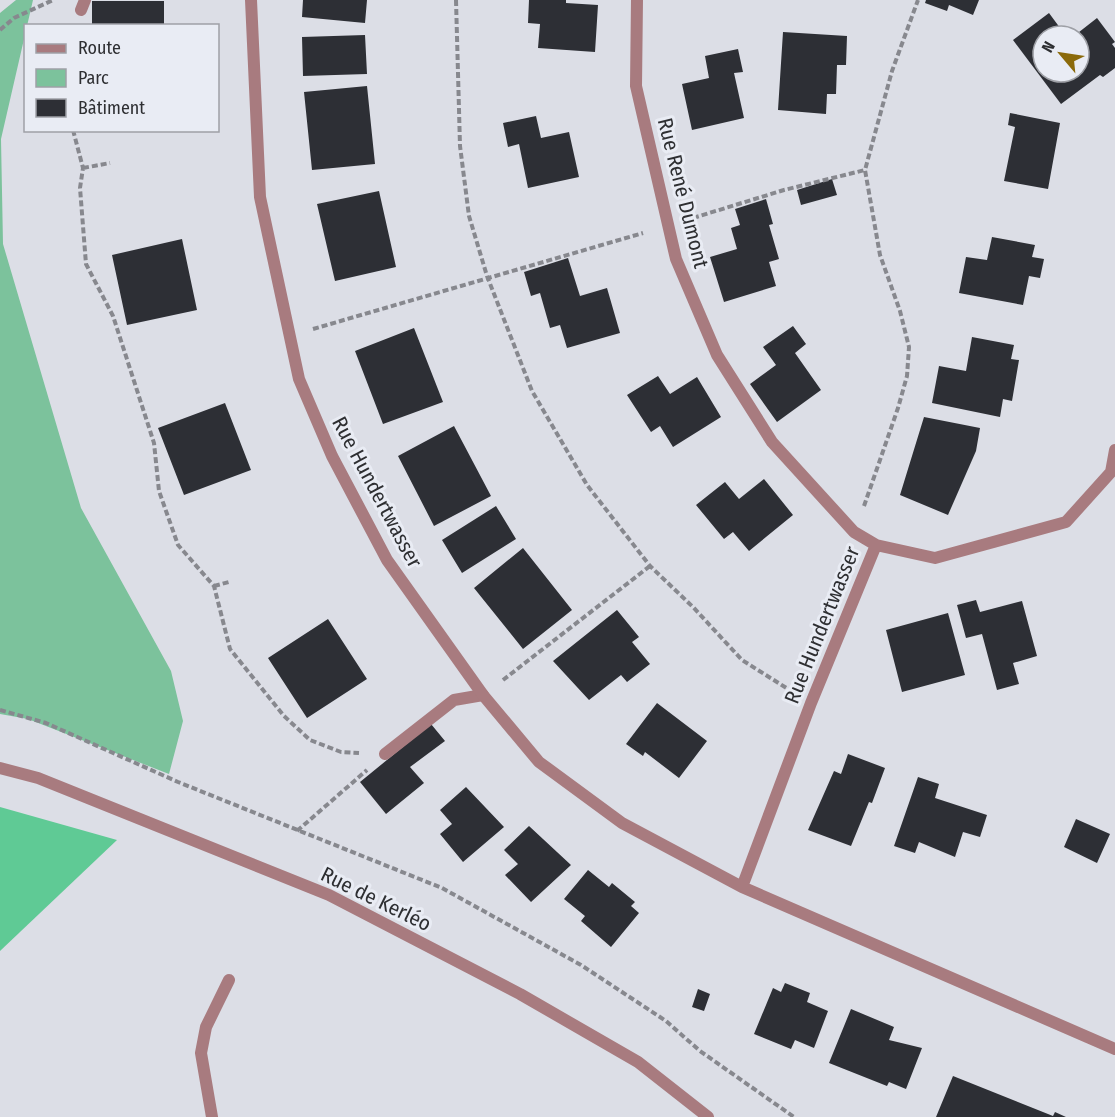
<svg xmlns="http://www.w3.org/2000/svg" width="1115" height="1117" font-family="'Fira Sans Condensed',sans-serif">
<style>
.green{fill:#7cc29c}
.forest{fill:#5fca95}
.building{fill:#2d2f35}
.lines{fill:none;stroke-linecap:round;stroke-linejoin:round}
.path{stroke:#87888e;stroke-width:4;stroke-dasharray:6 3;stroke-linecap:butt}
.service{stroke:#a87b7f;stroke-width:12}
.minor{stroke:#a87b7f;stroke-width:12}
.labels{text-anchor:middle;stroke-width:6;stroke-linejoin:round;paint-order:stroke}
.street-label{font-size:21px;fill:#2e2f32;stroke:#e9ecf4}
</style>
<rect width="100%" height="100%" fill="#dcdee6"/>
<path class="green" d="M 16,0 L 33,0 L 1,139 L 3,244 L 81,508 L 171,671 L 183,721 L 169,774 L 28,719 L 0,714 L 0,13 Z"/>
<path class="forest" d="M 0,807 L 117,840 L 0,951 Z"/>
<path class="building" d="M 303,0 L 367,0 L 365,23 L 302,17 Z
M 529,0 L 566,0 L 566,3 L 598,5 L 595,52 L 538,48 L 540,24 L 528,23 Z
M 926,0 L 979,0 L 973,15 L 949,5 L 947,11 L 925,3 Z
M 92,1 L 164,1 L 164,26 L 92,26 Z
M 1049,13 L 1066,36 L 1043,36 L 1043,72 L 1079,72 L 1079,36 L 1074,36 L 1097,18 L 1115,42 L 1112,44 L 1115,48 L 1115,68 L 1103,77 L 1100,75 L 1061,104 L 1013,40 Z
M 783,32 L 847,36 L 846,65 L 837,65 L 836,94 L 827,94 L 826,114 L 778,110 Z
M 365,35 L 367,74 L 303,76 L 302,37 Z
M 738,49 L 743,72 L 734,73 L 744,118 L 692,130 L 682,84 L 709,78 L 705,56 Z
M 367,86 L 375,164 L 312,170 L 304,92 Z
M 1010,113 L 1060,123 L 1048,189 L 1004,181 L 1015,127 L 1008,125 Z
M 536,116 L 541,138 L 569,132 L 579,177 L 528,188 L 519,144 L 508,147 L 503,123 Z
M 832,179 L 837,195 L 801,205 L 797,190 Z
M 379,191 L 396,267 L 335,281 L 317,204 Z
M 766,199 L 773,224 L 769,225 L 779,259 L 769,262 L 776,286 L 724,302 L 710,257 L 737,249 L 731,228 L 740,225 L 735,209 Z
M 992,237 L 1035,245 L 1032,257 L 1044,259 L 1040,278 L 1029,276 L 1023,305 L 959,293 L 966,257 L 987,260 Z
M 182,239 L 197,310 L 127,325 L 112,255 Z
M 568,258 L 580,296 L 607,288 L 620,333 L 567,348 L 560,325 L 550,328 L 540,293 L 531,296 L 524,272 Z
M 793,326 L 806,344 L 795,353 L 821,390 L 777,422 L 750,384 L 776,365 L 763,347 Z
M 414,328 L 443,402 L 383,424 L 355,351 Z
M 972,337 L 1014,345 L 1011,359 L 1019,360 L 1012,401 L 1003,399 L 1000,417 L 932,403 L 939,366 L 966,371 Z
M 658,376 L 670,394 L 697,377 L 721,417 L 673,447 L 660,426 L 651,432 L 627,395 Z
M 225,403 L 251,470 L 184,495 L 158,428 Z
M 924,417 L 980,428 L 976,451 L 948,515 L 900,495 Z
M 454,426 L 491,496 L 434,526 L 398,456 Z
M 764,479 L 793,515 L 749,551 L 733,532 L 724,539 L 696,505 L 725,482 L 739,499 Z
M 496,506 L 516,539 L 462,573 L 442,540 Z
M 523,548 L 572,610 L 523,649 L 474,588 Z
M 976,600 L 980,612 L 1022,601 L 1037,656 L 1013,663 L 1019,684 L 997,690 L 982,634 L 966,638 L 957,605 Z
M 617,610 L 639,637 L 632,642 L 650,664 L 627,682 L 621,675 L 589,700 L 553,661 Z
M 948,613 L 965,675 L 902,692 L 886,630 Z
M 328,619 L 367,679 L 307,718 L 268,658 Z
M 657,703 L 707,741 L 679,778 L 645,752 L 643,756 L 626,744 Z
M 431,724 L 445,741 L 410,767 L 424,783 L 386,814 L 360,782 Z
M 848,754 L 885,768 L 872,803 L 869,802 L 851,846 L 808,830 L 834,771 L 841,774 Z
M 918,777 L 939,784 L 935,798 L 987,815 L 980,837 L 963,832 L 955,857 L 919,842 L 915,853 L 894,846 Z
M 466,787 L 504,827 L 463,862 L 440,834 L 452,824 L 440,810 Z
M 1076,819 L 1110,834 L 1097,863 L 1064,847 Z
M 529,826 L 571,865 L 531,902 L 505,875 L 518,864 L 504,850 Z
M 588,870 L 609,887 L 612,883 L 635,902 L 631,906 L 639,913 L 611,947 L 581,921 L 585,916 L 564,899 Z
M 785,983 L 810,993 L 807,1002 L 828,1011 L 814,1048 L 795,1040 L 791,1049 L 754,1034 L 773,988 L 781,992 Z
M 698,989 L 710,994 L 704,1011 L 692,1007 Z
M 851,1009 L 894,1027 L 889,1040 L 922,1048 L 906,1089 L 889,1082 L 887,1086 L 829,1063 Z
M 953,1076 L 1053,1116 L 1055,1112 L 1066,1117 L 936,1117 Z"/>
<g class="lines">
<path class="path" d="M 456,0 L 460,146 L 469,216 L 487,276 L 532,391 L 587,485 L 650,566 L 693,607 L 742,660 L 788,689
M 0,30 L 14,18 L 53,0
M 73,130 L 83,168 L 80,188 L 86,264 L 113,316 L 154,443 L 159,491 L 178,545 L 214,586 L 230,649 L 284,716 L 310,740 L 341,752 L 359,753
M 83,168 L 110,163
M 693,218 L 784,190 L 865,170
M 313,329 L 643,233
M 864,506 L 898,408 L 907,376 L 909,347 L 900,311 L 880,255 L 865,170 L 892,71 L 918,0
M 214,586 L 229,582
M 503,680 L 650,566
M 0,710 L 46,723 L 178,782 L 442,888 L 581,965 L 666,1021 L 700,1051 L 794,1117
M 297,831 L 367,770"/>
<path class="service" d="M 81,10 L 85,0
M 385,754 L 454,700 L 483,695"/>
<path class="minor" d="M 251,0 L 260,197 L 299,379 L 332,456 L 387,560 L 483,695 L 539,762 L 622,823 L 742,887 L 1115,1049
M 637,0 L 636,86 L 676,259 L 717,355 L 772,442 L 854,532 L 876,545
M 0,768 L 38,778 L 329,895 L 520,994 L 638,1062 L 708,1117
M 742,887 L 811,703 L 876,545 L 935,558 L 1066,522 L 1111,472 L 1115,450
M 212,1117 L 201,1053 L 206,1027 L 229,980"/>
</g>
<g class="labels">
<g class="street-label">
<text transform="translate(683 193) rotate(76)" y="7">Rue René Dumont</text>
<text transform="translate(377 492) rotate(62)" y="7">Rue Hundertwasser</text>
<text transform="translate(822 625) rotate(-68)" y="7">Rue Hundertwasser</text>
<text transform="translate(376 899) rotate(26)" y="7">Rue de Kerléo</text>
</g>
</g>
<rect x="24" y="24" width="195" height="108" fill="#e9ecf4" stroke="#9ea0a6" stroke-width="1.5"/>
<rect x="36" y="44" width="30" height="9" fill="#a87b7f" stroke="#9ea0a6" stroke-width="1.5"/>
<text x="78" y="54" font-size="18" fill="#2e2f32">Route</text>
<rect x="36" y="69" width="30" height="18" fill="#7cc29c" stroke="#9ea0a6" stroke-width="1.5"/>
<text x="78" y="84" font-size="18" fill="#2e2f32">Parc</text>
<rect x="36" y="99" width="30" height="18" fill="#2d2f35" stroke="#9ea0a6" stroke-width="1.5"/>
<text x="78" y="114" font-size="18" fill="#2e2f32">Bâtiment</text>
<g transform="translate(1061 54) rotate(299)"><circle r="28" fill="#e9ecf4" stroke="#9ea0a6" stroke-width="1.5"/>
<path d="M0-4.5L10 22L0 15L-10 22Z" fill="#8b6a0a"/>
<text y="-9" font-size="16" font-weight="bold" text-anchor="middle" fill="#2e2f32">N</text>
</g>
</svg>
